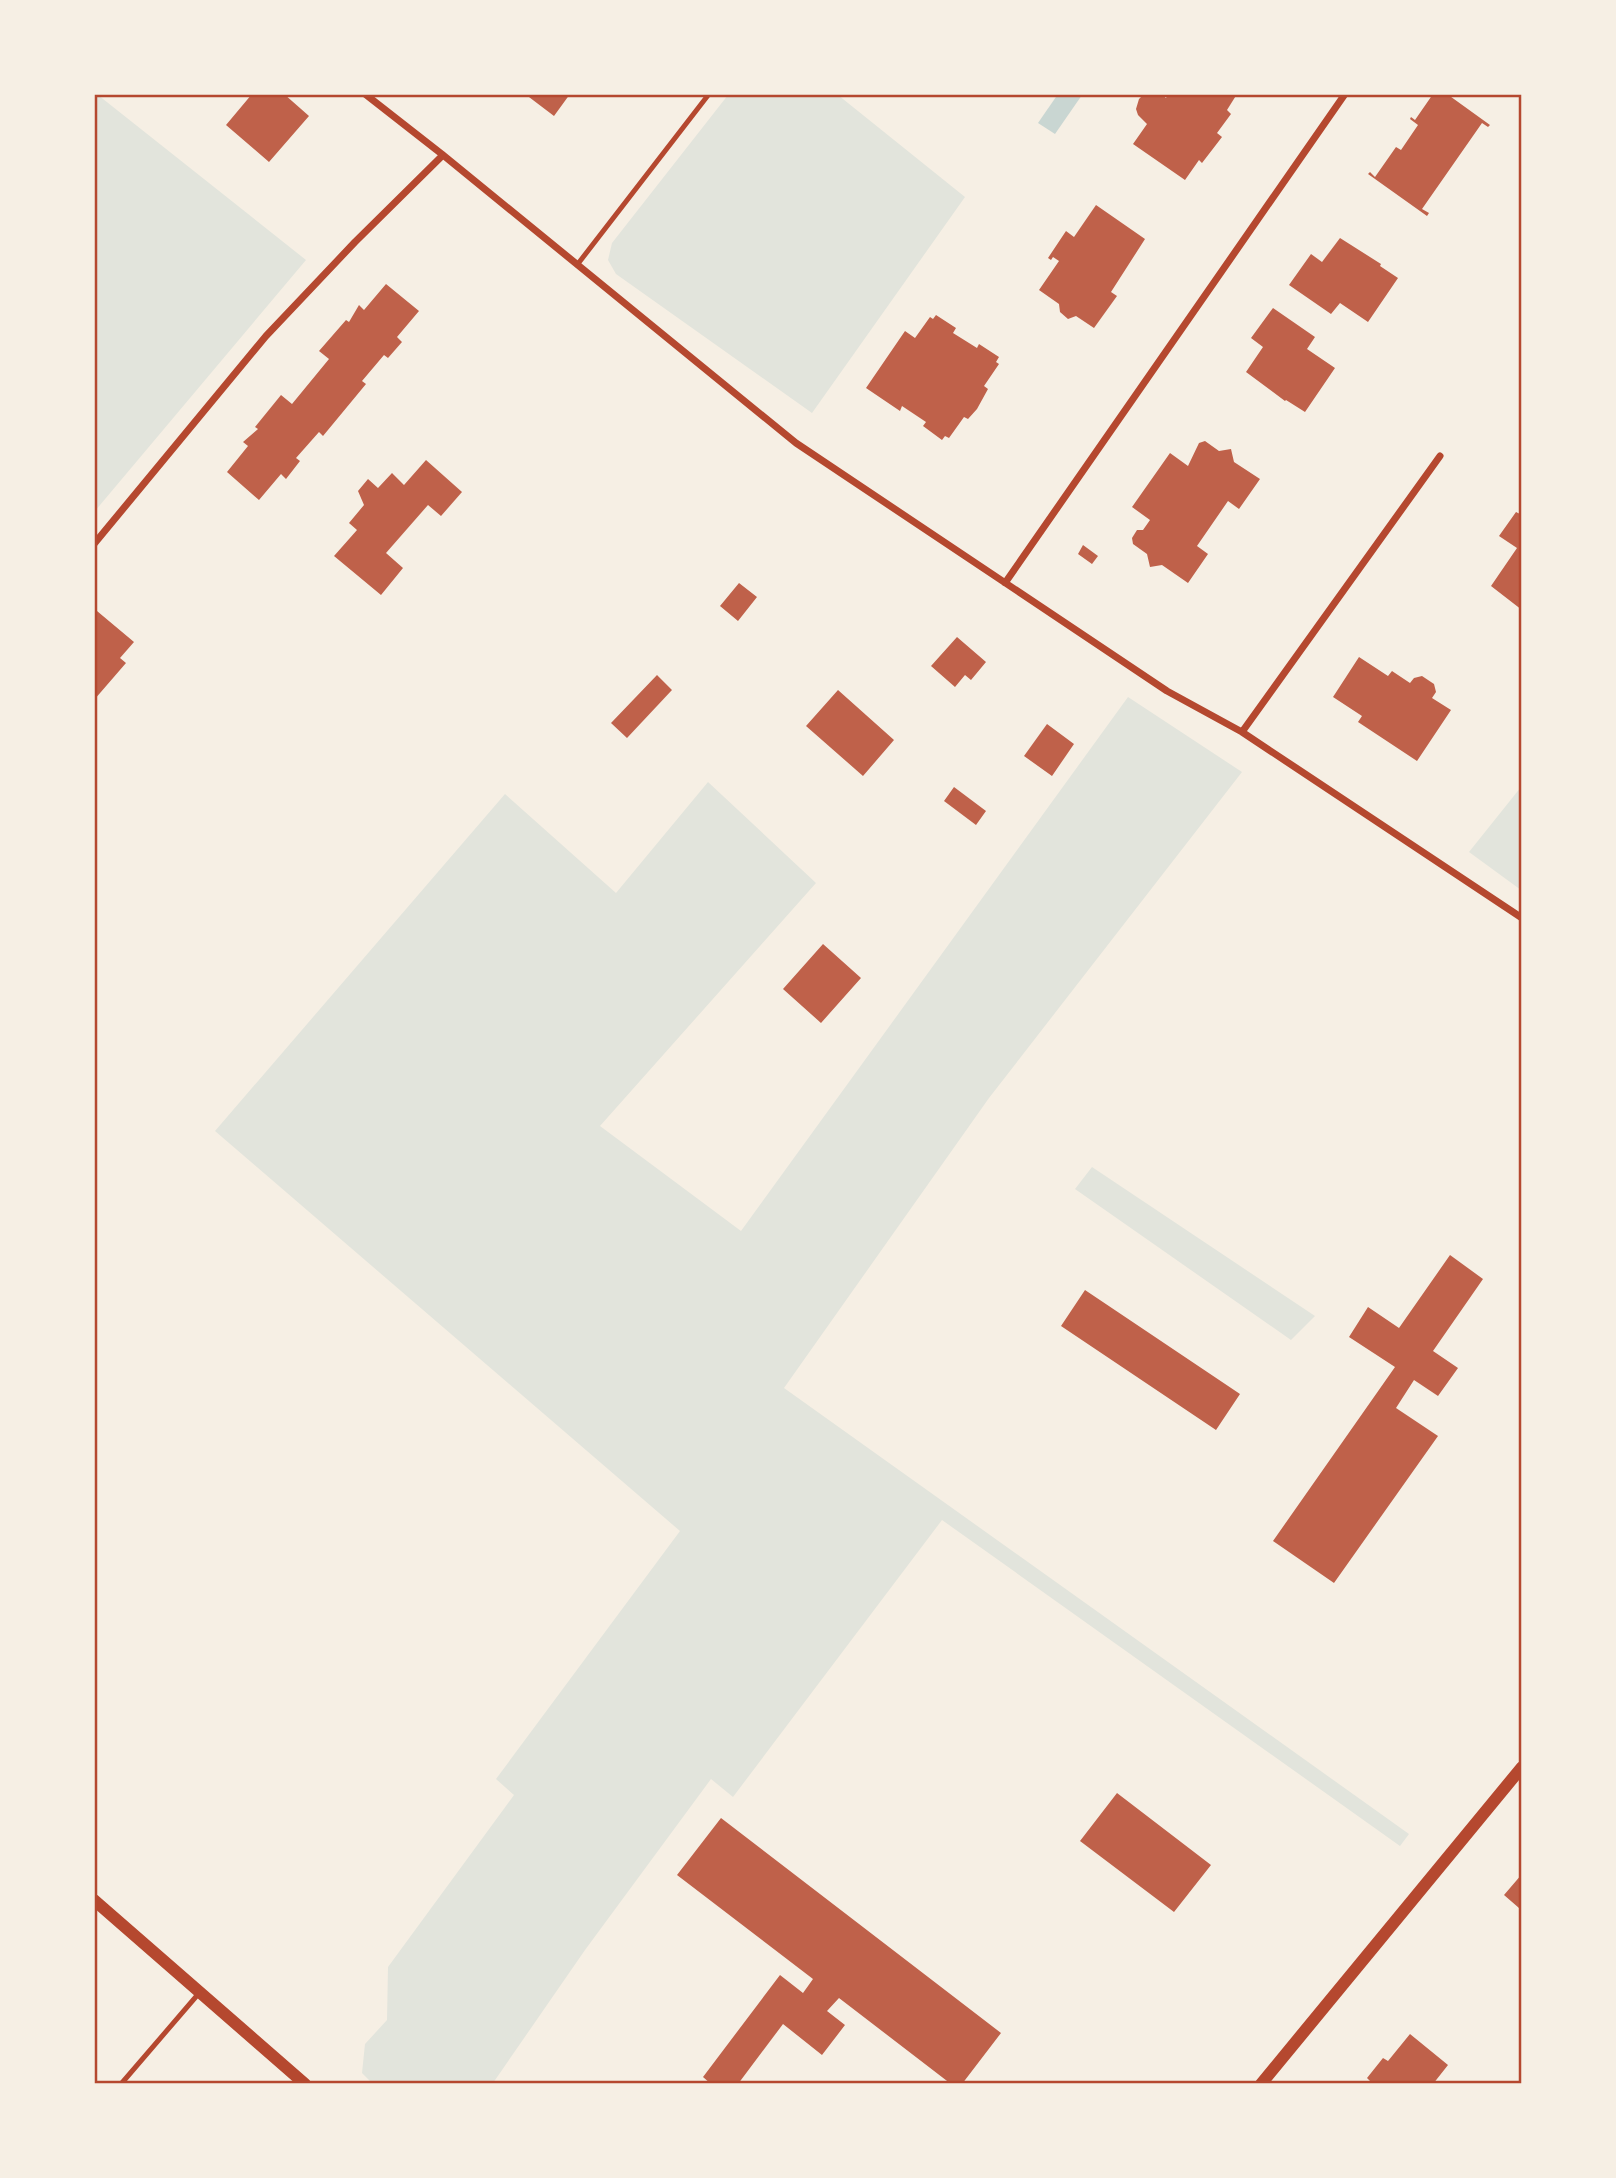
<svg xmlns="http://www.w3.org/2000/svg" width="1616" height="2178" font-family="'PT Sans',sans-serif">
<style>
.green{fill:#e2e4dc}
.water{fill:#c9d6d2}
.building{fill:#bf614a}
.lines{fill:none;stroke-linecap:round;stroke-linejoin:round}
.service{stroke:#b5482f;stroke-width:5}
.minor{stroke:#b5482f;stroke-width:7}
.tertiary{stroke:#b5482f;stroke-width:12}
.neatline{fill:none;stroke:#b5482f;stroke-width:2.5}
</style>
<rect width="100%" height="100%" fill="#f6efe4"/>
<path class="green" d="M 98,95 L 306,260 L 95,511 L 94,95 Z
M 728,95 L 838,95 L 965,197 L 812,413 L 616,274 L 608,260 L 612,243 Z
M 1128,697 L 1242,772 L 989,1098 L 784,1388 L 1409,1834 L 1400,1846 L 942,1520 L 733,1797 L 711,1779 L 585,1950 L 493,2083 L 372,2083 L 362,2073 L 365,2044 L 387,2020 L 388,1967 L 514,1795 L 496,1779 L 680,1531 L 215,1131 L 505,794 L 616,893 L 708,782 L 816,883 L 600,1126 L 741,1231 Z
M 1521,787 L 1521,890 L 1469,852 Z
M 1092,1167 L 1315,1316 L 1291,1340 L 1075,1189 Z"/>
<path class="water" d="M 1058,94 L 1082,95 L 1055,134 L 1038,123 Z"/>
<path class="building" d="M 252,94 L 284,94 L 309,116 L 269,162 L 226,125 Z
M 525,94 L 570,94 L 554,116 Z
M 1144,94 L 1161,94 L 1166,98 L 1168,94 L 1237,94 L 1227,110 L 1231,114 L 1217,133 L 1222,137 L 1202,163 L 1199,160 L 1185,180 L 1133,144 L 1147,124 L 1138,115 L 1136,109 L 1139,99 Z
M 1433,94 L 1447,94 L 1490,125 L 1488,127 L 1482,123 L 1422,209 L 1429,213 L 1427,216 L 1368,174 L 1370,172 L 1375,177 L 1396,147 L 1401,150 L 1418,125 L 1410,119 L 1411,117 L 1415,120 Z
M 1096,205 L 1145,239 L 1111,292 L 1117,296 L 1094,328 L 1076,316 L 1068,319 L 1060,312 L 1059,304 L 1039,290 L 1059,261 L 1053,257 L 1051,260 L 1048,258 L 1066,231 L 1074,237 Z
M 1340,238 L 1381,264 L 1380,266 L 1398,278 L 1368,322 L 1340,303 L 1331,314 L 1289,285 L 1311,254 L 1322,262 Z
M 386,284 L 419,311 L 397,337 L 402,342 L 388,358 L 384,355 L 362,381 L 366,384 L 323,436 L 319,432 L 296,458 L 300,461 L 286,479 L 281,474 L 259,500 L 227,472 L 248,446 L 243,442 L 258,429 L 255,427 L 281,395 L 292,404 L 329,359 L 319,351 L 346,320 L 349,322 L 359,305 L 364,310 Z
M 1273,308 L 1315,337 L 1307,349 L 1335,368 L 1305,412 L 1286,400 L 1285,401 L 1246,372 L 1263,347 L 1251,338 Z
M 936,315 L 956,328 L 953,333 L 977,348 L 979,344 L 999,357 L 996,362 L 999,364 L 984,386 L 988,389 L 977,409 L 968,419 L 964,417 L 949,438 L 945,436 L 942,440 L 923,426 L 926,422 L 902,406 L 900,411 L 866,388 L 905,331 L 915,338 L 930,317 L 933,319 Z
M 1205,441 L 1219,451 L 1231,449 L 1234,462 L 1260,479 L 1239,509 L 1228,501 L 1197,546 L 1208,554 L 1188,583 L 1162,565 L 1150,567 L 1147,554 L 1133,544 L 1132,538 L 1137,530 L 1143,530 L 1150,520 L 1132,507 L 1170,453 L 1188,466 L 1199,443 Z
M 426,460 L 462,492 L 441,516 L 428,505 L 386,553 L 403,568 L 381,595 L 334,556 L 357,530 L 349,523 L 364,505 L 358,491 L 368,479 L 378,488 L 392,473 L 404,485 Z
M 1516,512 L 1522,515 L 1522,610 L 1491,586 L 1517,548 L 1499,536 Z
M 1083,545 L 1098,556 L 1092,564 L 1078,554 Z
M 739,583 L 757,597 L 738,621 L 720,606 Z
M 97,611 L 134,642 L 120,658 L 126,663 L 94,700 L 94,614 Z
M 957,637 L 986,662 L 971,680 L 965,675 L 955,687 L 931,666 Z
M 1359,657 L 1388,676 L 1392,671 L 1410,683 L 1414,678 L 1422,676 L 1434,684 L 1436,692 L 1432,698 L 1451,710 L 1417,761 L 1358,722 L 1362,716 L 1333,697 Z
M 657,675 L 672,690 L 627,738 L 611,723 Z
M 838,690 L 894,740 L 863,776 L 806,726 Z
M 1047,724 L 1074,744 L 1052,776 L 1024,756 Z
M 954,787 L 986,811 L 976,825 L 944,801 Z
M 823,944 L 861,978 L 821,1023 L 783,989 Z
M 1450,1255 L 1483,1279 L 1433,1351 L 1458,1368 L 1438,1396 L 1414,1380 L 1396,1408 L 1438,1436 L 1334,1583 L 1273,1541 L 1395,1367 L 1349,1337 L 1368,1307 L 1399,1328 Z
M 1085,1290 L 1240,1394 L 1216,1430 L 1061,1326 Z
M 1117,1793 L 1211,1865 L 1174,1912 L 1080,1841 Z
M 721,1818 L 1001,2033 L 962,2084 L 951,2084 L 839,1998 L 827,2011 L 845,2025 L 822,2055 L 783,2024 L 738,2084 L 711,2084 L 703,2077 L 780,1975 L 803,1993 L 813,1979 L 677,1875 Z
M 1522,1874 L 1522,1913 L 1520,1914 L 1519,1908 L 1504,1895 Z
M 1410,2034 L 1448,2065 L 1433,2084 L 1369,2084 L 1371,2082 L 1367,2078 L 1383,2058 L 1388,2061 Z"/>
<g class="lines">
<path class="service" d="M 577,265 L 709,94
M 121,2084 L 200,1992"/>
<path class="minor" d="M 365,94 L 443,155 L 796,443 L 1167,691 L 1242,732 L 1522,918
M 94,544 L 266,336 L 355,242 L 443,155
M 1005,583 L 1345,94
M 1242,732 L 1440,456"/>
<path class="tertiary" d="M 94,1900 L 305,2084
M 1261,2084 L 1522,1767"/>
</g>
<rect width="1616" height="2178" fill="none" stroke="#f6efe4" stroke-width="192"/>
<rect x="96" y="96" width="1424" height="1986" class="neatline"/>
</svg>
